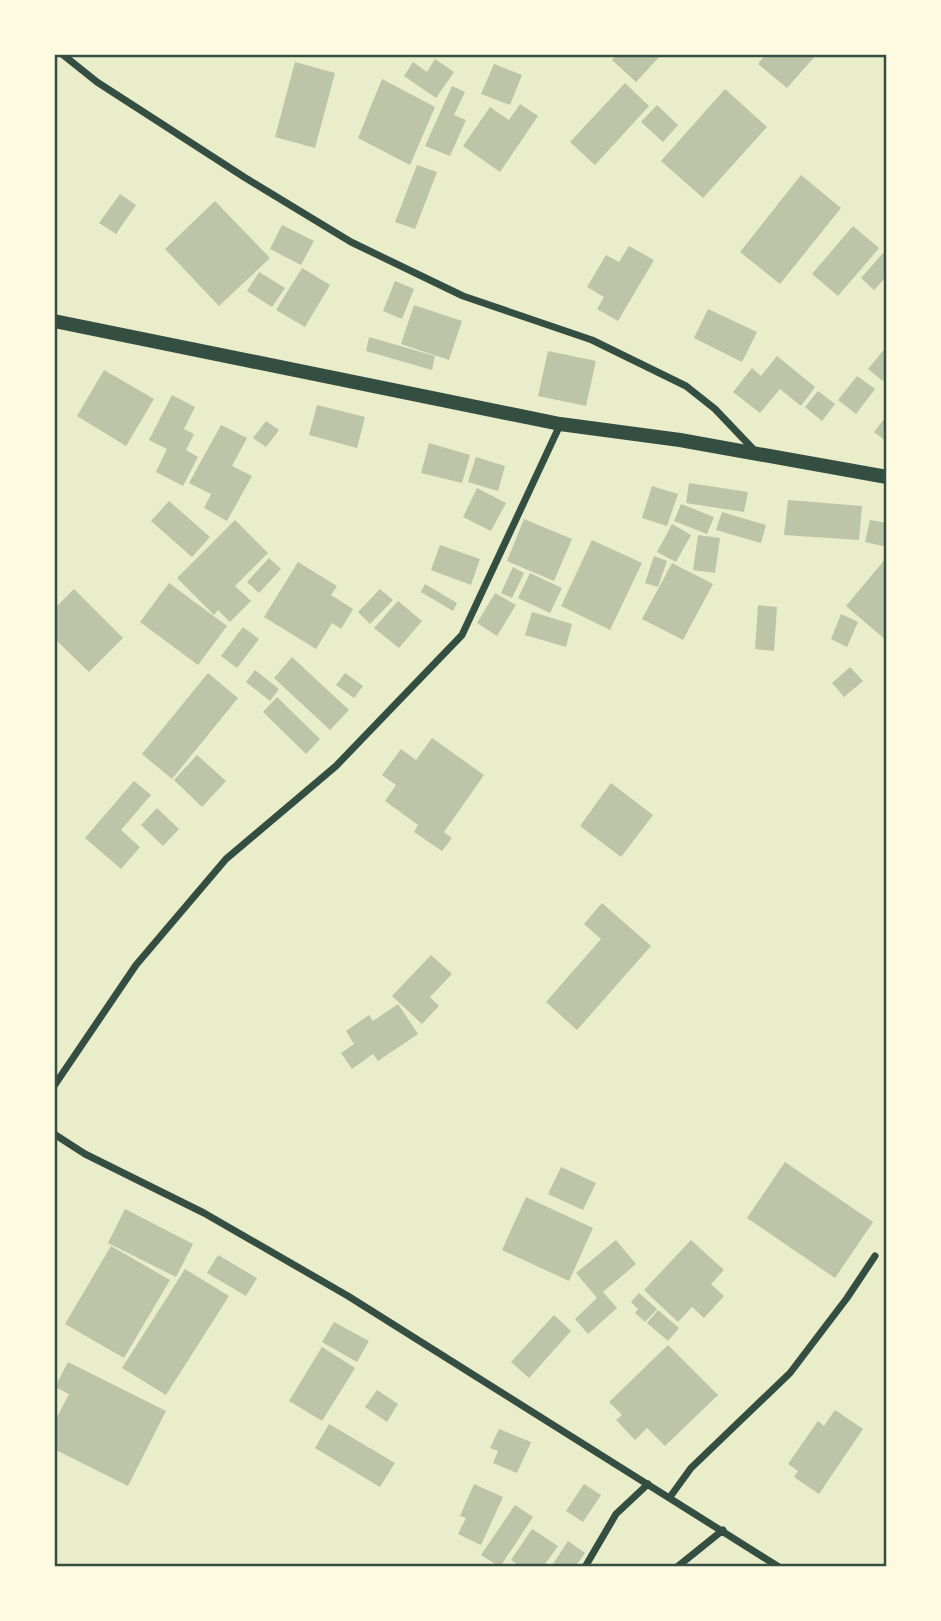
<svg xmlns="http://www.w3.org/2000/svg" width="941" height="1621" font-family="'Varela Round',sans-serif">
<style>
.building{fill:#bcc5a7}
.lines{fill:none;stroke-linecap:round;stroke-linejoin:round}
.minor{stroke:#344e41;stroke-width:7}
.secondary{stroke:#344e41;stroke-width:14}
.neatline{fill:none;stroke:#344e41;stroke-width:2.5}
</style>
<rect width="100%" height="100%" fill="#e9edc9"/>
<path class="building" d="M 617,54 L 662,54 L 636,82 L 612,60 Z
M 766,54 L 817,54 L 787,88 L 758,64 Z
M 435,59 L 454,72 L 436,98 L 404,76 L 413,62 L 427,72 Z
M 295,62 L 335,73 L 315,148 L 275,137 Z
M 494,64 L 522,75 L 510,105 L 481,94 Z
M 382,79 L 435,107 L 410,165 L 358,138 Z
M 625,83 L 649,106 L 595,165 L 570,142 Z
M 452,86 L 465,92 L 454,115 L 466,120 L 450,156 L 425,146 Z
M 725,89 L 767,127 L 703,198 L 661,161 Z
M 520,104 L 538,116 L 500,172 L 463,146 L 490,107 L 509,120 Z
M 657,105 L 678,125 L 663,142 L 641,122 Z
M 417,165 L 437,172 L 415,229 L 395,222 Z
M 801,175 L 841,208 L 780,284 L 740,252 Z
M 120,194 L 136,205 L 116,234 L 99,223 Z
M 215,201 L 270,258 L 219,306 L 165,249 Z
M 282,225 L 314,241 L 301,265 L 270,249 Z
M 853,226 L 879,248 L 838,296 L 812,274 Z
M 629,246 L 654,260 L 618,321 L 597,309 L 604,297 L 587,287 L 606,255 L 619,262 Z
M 883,253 L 887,256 L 887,276 L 874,290 L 861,278 Z
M 302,268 L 330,285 L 305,327 L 276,310 Z
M 259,272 L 285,288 L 272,307 L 247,291 Z
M 395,281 L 414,289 L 402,319 L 383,311 Z
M 414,305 L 462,321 L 449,360 L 401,344 Z
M 708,309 L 757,332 L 742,362 L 694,338 Z
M 369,337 L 435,356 L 432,370 L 366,351 Z
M 887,346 L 887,377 L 883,381 L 868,369 Z
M 548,351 L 596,361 L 586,406 L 538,396 Z
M 777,356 L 815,387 L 801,406 L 780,389 L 760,413 L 733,392 L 752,368 L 761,376 Z
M 104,370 L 154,399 L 126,446 L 77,416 Z
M 857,376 L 875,389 L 856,414 L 838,400 Z
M 818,391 L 835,404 L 822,421 L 805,407 Z
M 172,395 L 195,407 L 184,429 L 194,434 L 186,450 L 198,457 L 183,486 L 156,472 L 167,449 L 149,440 Z
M 317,405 L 365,417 L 357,448 L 309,435 Z
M 887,415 L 887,442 L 874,432 Z
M 266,421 L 279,430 L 266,447 L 253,438 Z
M 221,425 L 247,438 L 232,466 L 252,476 L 227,521 L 204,508 L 211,494 L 189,483 Z
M 429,443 L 470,455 L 462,483 L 421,473 Z
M 476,457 L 505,466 L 498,491 L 468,482 Z
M 689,483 L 748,492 L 744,512 L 686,503 Z
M 652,486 L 678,494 L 667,526 L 642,518 Z
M 477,488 L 506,503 L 491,531 L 463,517 Z
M 788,500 L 862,506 L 859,540 L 784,535 Z
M 169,501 L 210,537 L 192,557 L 151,521 Z
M 681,504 L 714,517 L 707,534 L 674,521 Z
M 722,512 L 766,525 L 761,543 L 716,530 Z
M 524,519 L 572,539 L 554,581 L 507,561 Z
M 235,520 L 268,553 L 235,586 L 251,601 L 230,622 L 218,610 L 214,615 L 177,578 Z
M 870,520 L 887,523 L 887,547 L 865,542 Z
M 672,524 L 691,535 L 676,562 L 657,552 Z
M 698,535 L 720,538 L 715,573 L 693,570 Z
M 592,540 L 642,563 L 610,630 L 561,606 Z
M 440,545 L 480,559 L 471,585 L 431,570 Z
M 654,556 L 667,561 L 658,587 L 645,583 Z
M 887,557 L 887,641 L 846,606 Z
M 269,558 L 281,569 L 259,593 L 247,582 Z
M 298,562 L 337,586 L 331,595 L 353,609 L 341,629 L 332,623 L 316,649 L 264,617 Z
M 672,563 L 713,584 L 683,640 L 642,619 Z
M 513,567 L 524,573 L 512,598 L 501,593 Z
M 530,573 L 562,588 L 550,613 L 518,598 Z
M 169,583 L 227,626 L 198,665 L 140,622 Z
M 425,584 L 457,603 L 453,611 L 421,592 Z
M 74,589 L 123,638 L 89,672 L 54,638 L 54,609 Z
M 380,589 L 393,600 L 370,624 L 358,612 Z
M 495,593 L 516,605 L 497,636 L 477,623 Z
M 398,601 L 422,621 L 399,648 L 374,628 Z
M 758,605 L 777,607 L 774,651 L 755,649 Z
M 532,612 L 572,624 L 566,647 L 525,635 Z
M 841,614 L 858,622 L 847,647 L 831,639 Z
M 243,627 L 259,639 L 237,668 L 221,656 Z
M 292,657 L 349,710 L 330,730 L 274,678 Z
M 850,667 L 863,681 L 844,697 L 832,683 Z
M 255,670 L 279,689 L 270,701 L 246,682 Z
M 208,673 L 238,698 L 172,779 L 142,754 Z
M 345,673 L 363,686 L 354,698 L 336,685 Z
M 277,697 L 320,739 L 306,754 L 263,712 Z
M 432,738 L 484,775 L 444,832 L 452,838 L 442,851 L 414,832 L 418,825 L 385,801 L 396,785 L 382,775 L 401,749 L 416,760 Z
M 197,755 L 226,781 L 202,807 L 174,780 Z
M 134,781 L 151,795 L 121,830 L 140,847 L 121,869 L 85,838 Z
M 611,783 L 653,815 L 621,857 L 580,826 Z
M 157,808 L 179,829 L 163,846 L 141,825 Z
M 602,903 L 651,946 L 577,1030 L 546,1002 L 601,939 L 584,924 Z
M 431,955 L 452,974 L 430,997 L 439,1006 L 422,1024 L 392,996 Z
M 398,1004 L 418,1034 L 378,1061 L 373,1054 L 352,1069 L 341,1053 L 354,1044 L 346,1031 L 369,1015 L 373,1021 Z
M 785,1162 L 873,1222 L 835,1278 L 747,1218 Z
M 561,1167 L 596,1183 L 583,1210 L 548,1194 Z
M 526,1197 L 593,1228 L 569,1281 L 502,1250 Z
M 125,1209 L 193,1244 L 176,1277 L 108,1243 Z
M 616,1240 L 636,1264 L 603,1292 L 617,1308 L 588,1334 L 575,1319 L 597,1298 L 576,1273 Z
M 691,1240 L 724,1270 L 711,1284 L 724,1296 L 704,1318 L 692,1307 L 678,1322 L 644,1290 Z
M 111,1246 L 170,1280 L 124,1358 L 65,1324 Z
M 218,1255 L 257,1278 L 246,1296 L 207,1273 Z
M 185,1269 L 229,1296 L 166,1395 L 122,1368 Z
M 639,1293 L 657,1309 L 645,1322 L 635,1313 L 638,1309 L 631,1302 Z
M 658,1310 L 679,1328 L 668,1341 L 647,1323 Z
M 554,1315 L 571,1331 L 529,1378 L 511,1362 Z
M 334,1322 L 369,1341 L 357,1362 L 322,1342 Z
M 668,1345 L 718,1395 L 665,1446 L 647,1428 L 635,1440 L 616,1420 L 622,1415 L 609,1402 Z
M 322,1347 L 355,1368 L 322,1421 L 289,1401 Z
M 68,1362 L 166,1411 L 128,1486 L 54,1449 L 54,1423 L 69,1394 L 55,1387 Z
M 377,1390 L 398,1404 L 387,1422 L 365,1407 Z
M 835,1410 L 863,1429 L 819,1494 L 794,1477 L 798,1471 L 788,1464 L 818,1421 L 824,1426 Z
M 329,1424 L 395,1463 L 380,1487 L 315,1448 Z
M 499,1429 L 531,1442 L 517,1473 L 493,1463 L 498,1451 L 490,1448 Z
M 474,1484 L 503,1497 L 481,1545 L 458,1534 L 466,1518 L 460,1516 Z
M 584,1484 L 601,1495 L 583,1522 L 566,1511 Z
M 515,1505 L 533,1517 L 500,1567 L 481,1555 Z
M 532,1529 L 558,1546 L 543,1567 L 521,1567 L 511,1560 Z
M 568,1541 L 585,1553 L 575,1567 L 551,1567 Z"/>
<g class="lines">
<path class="minor" d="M 62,54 L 97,82 L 244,177 L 351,242 L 463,296 L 592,340 L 686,386 L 715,409 L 754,450
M 54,1086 L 136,965 L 226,859 L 336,766 L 462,635 L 560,425
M 54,1134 L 85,1154 L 204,1213 L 348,1296 L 779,1567
M 670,1497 L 691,1468 L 790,1373 L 847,1298 L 875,1256
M 585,1567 L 616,1514 L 648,1484
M 677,1567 L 723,1530"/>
<path class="secondary" d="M 54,321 L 560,424 L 680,440 L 887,477"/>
</g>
<rect width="941" height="1621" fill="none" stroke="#fefae0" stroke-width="112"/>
<rect x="56" y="56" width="829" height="1509" class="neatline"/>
</svg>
